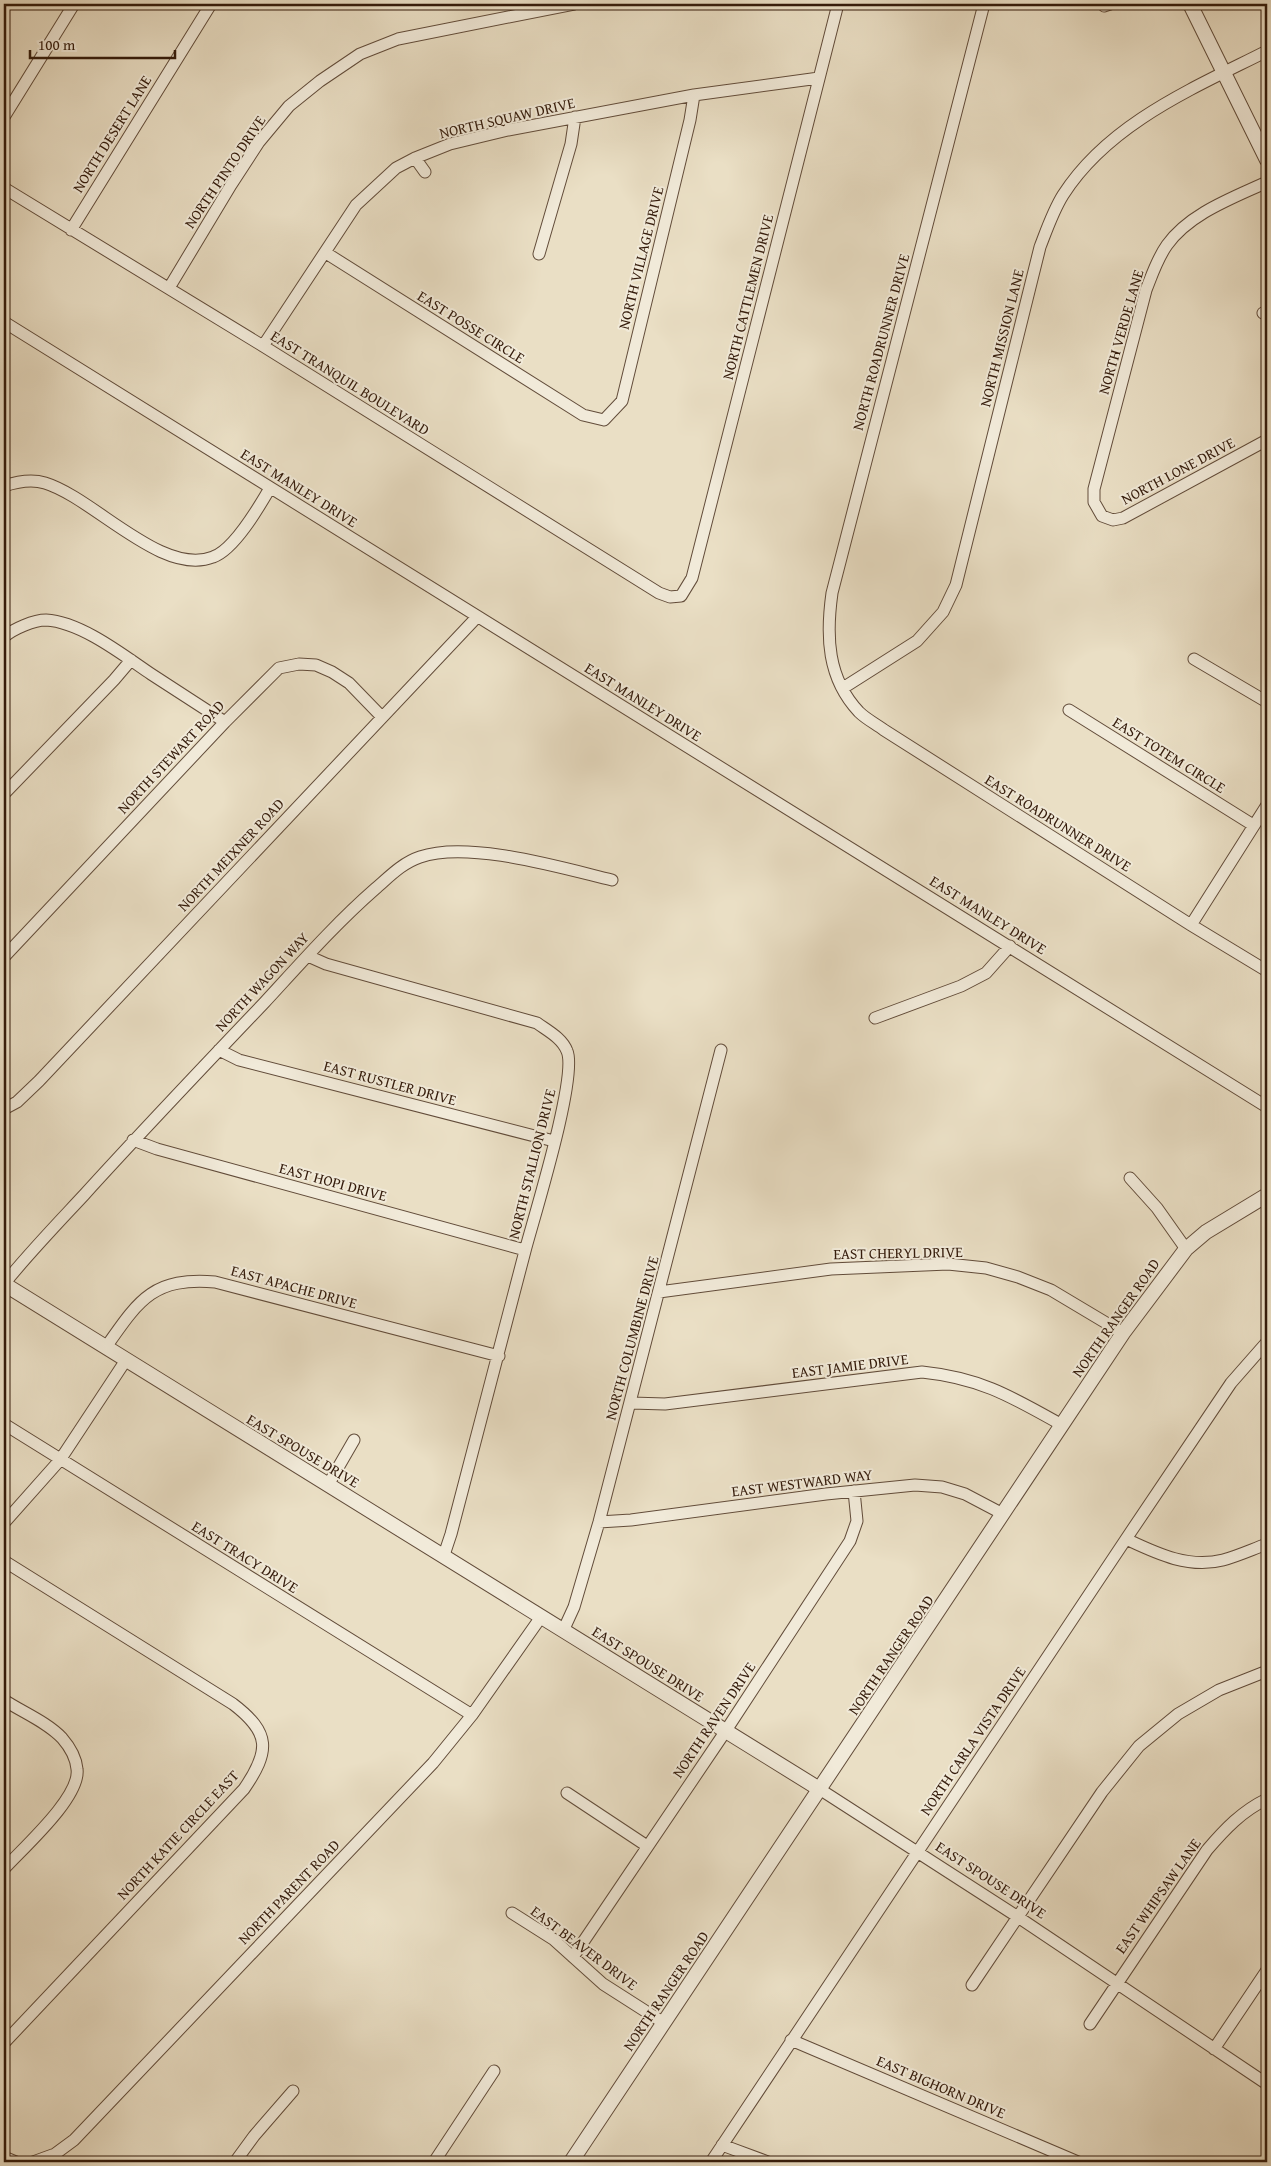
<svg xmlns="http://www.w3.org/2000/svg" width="1271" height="2166" font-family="'Gentium Book Plus',serif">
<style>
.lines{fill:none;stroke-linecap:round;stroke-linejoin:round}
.minor-casing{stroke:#624c3a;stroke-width:13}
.tertiary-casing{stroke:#624c3a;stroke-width:16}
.minor{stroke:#f1ead9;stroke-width:11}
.tertiary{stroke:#f1ead9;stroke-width:14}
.labels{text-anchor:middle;stroke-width:4;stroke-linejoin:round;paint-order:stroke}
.street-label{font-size:15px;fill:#341b0b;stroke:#f1ead9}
</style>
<rect width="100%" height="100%" fill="#eadfc5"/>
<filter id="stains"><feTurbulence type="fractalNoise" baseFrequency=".004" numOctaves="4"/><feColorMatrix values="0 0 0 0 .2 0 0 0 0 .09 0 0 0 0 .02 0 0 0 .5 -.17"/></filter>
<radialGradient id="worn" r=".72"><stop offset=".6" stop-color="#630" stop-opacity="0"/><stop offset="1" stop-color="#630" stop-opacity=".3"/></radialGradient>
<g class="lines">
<defs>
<path id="minor" d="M 984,4 L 832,593 C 826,636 827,678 859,712 C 866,719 876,724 884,730 L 1191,925 L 1267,971
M 1104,6 L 1110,4
M 4,117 L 74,4
M 415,158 L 425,172
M 1267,182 C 1233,198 1190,213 1167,245 C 1157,259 1152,275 1146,290 L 1094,489 L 1094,502 L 1102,516 L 1113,520 L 1123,518 L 1267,440
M 4,188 L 263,346 L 659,593 L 670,597 L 681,596 L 692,578 L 838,4
M 71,230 L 211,4
M 326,253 L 583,415 L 604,420 L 622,401 L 690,120 L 694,95
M 539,254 L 571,144 L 575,117
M 169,288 L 231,185 L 259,142 L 289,106 L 320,81 L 360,54 L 398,39 L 574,4
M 1263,313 L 1267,311
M 4,322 L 1267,1107
M 263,346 L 356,205 L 396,168 L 415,158 L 450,144 L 508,130 L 694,95 L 819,78
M 4,486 C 16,482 32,479 45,483 C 94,498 162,577 213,557 C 234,550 259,507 270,488
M 4,637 C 13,629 34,620 46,620 C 81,622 123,655 151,674 C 176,690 200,706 225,722
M 1194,659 L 1267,702
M 843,688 L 917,641 L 943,612 L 956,585 L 1040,247 C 1047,229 1053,211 1063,195 C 1109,123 1194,88 1267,51
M 1069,710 L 1253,825
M 4,794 L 114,680 L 131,660
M 1191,925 L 1267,805
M 308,956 L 326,964 L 537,1023 C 548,1031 562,1038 567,1051 C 578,1076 534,1217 525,1251 C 501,1345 476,1439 451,1534 L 444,1555
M 4,957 L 225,722 L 279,668 L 299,664 L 316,665 L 332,672 L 349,683 L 381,716
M 875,1018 L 961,986 L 986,973 L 1010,946
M 219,1050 L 239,1060 L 554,1141
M 4,1109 L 17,1102 L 39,1081 L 477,617
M 133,1140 L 157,1149 L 525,1250
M 1130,1178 L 1157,1208 L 1186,1249
M 4,1284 C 29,1253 57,1224 84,1195 C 143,1130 203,1067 264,1003 C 300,964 335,924 375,889 C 389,877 402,863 420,857 C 468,840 562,868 612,880
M 659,1292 L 831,1269 L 948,1264 L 986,1268 L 1018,1277 L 1051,1290 L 1123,1333
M 106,1347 C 139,1300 153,1277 215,1282 L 499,1356
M 631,1403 L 665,1404 L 922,1372 C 981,1378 1012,1397 1062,1425
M 4,1424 L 472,1715
M 328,1485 L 354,1440
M 599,1522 L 631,1520 L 826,1494 L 915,1485 L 942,1487 L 965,1494 L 1003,1514
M 4,1523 L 60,1460 L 126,1360
M 1126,1539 C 1156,1553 1188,1569 1223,1560 C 1238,1556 1253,1549 1267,1544
M 4,1561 L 233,1704 C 271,1733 270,1751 244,1789 L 4,2043
M 563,1631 L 574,1607 L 599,1522 L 721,1050
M 4,1700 C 22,1712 47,1722 62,1738 C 69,1746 76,1758 77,1769 C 81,1797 23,1848 4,1869
M 821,1790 L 1018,1917 L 1267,2084
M 567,1793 L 647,1846
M 512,1913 L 553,1939 L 603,1984 L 664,2023
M 573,1957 L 725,1732 L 850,1541 L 857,1521 L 854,1491
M 972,1985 L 1102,1792 L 1139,1746 L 1178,1714 L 1219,1690 L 1267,1671
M 1090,2024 L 1207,1850 C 1225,1829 1242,1811 1267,1799
M 791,2040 L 1078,2162
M 1214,2049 L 1267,1970
M 722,2145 L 768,2162
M 4,2157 L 16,2162
M 33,2162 L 55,2154 L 74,2140 L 433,1763 L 472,1715 L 541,1617
M 235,2162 L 254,2136 L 293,2091
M 434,2162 L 494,2071
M 711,2162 L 1126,1539 L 1231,1383 L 1267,1342"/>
<path id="tertiary" d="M 1190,4 L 1267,160
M 4,1284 L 821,1790
M 571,2162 L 1123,1333 L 1186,1249 L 1206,1232 L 1267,1195"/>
</defs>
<use href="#minor" class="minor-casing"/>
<use href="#tertiary" class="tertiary-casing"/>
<use href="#minor" class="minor"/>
<use href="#tertiary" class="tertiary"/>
</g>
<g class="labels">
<g class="street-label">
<text transform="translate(507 118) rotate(-13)" y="5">NORTH SQUAW DRIVE</text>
<text transform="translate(112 134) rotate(-58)" y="5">NORTH DESERT LANE</text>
<text transform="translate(225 172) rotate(-56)" y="5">NORTH PINTO DRIVE</text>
<text transform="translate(641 258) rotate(-76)" y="5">NORTH VILLAGE DRIVE</text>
<text transform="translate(748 297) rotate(-76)" y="5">NORTH CATTLEMEN DRIVE</text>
<text transform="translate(471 327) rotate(32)" y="5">EAST POSSE CIRCLE</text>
<text transform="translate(1121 332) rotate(-74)" y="5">NORTH VERDE LANE</text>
<text transform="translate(1002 338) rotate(-76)" y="5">NORTH MISSION LANE</text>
<text transform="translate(881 342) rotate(-75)" y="5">NORTH ROADRUNNER DRIVE</text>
<text transform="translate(350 383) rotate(32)" y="5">EAST TRANQUIL BOULEVARD</text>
<text transform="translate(1178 471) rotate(-28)" y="5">NORTH LONE DRIVE</text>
<text transform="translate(299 488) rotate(32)" y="5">EAST MANLEY DRIVE</text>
<text transform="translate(643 702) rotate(32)" y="5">EAST MANLEY DRIVE</text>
<text transform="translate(1169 755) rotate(32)" y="5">EAST TOTEM CIRCLE</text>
<text transform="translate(171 757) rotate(-47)" y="5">NORTH STEWART ROAD</text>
<text transform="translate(1058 823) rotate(32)" y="5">EAST ROADRUNNER DRIVE</text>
<text transform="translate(231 855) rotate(-47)" y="5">NORTH MEIXNER ROAD</text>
<text transform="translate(988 915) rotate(32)" y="5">EAST MANLEY DRIVE</text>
<text transform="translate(262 982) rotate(-47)" y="5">NORTH WAGON WAY</text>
<text transform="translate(390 1083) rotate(15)" y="5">EAST RUSTLER DRIVE</text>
<text transform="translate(532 1164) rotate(-76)" y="5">NORTH STALLION DRIVE</text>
<text transform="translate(333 1182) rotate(15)" y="5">EAST HOPI DRIVE</text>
<text transform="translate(898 1253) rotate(-1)" y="5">EAST CHERYL DRIVE</text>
<text transform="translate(294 1287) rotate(15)" y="5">EAST APACHE DRIVE</text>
<text transform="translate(1116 1318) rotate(-55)" y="5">NORTH RANGER ROAD</text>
<text transform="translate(632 1338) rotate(-75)" y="5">NORTH COLUMBINE DRIVE</text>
<text transform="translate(850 1366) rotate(-7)" y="5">EAST JAMIE DRIVE</text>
<text transform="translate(303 1451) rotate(31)" y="5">EAST SPOUSE DRIVE</text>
<text transform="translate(802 1483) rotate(-7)" y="5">EAST WESTWARD WAY</text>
<text transform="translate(245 1557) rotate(32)" y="5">EAST TRACY DRIVE</text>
<text transform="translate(891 1655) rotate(-56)" y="5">NORTH RANGER ROAD</text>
<text transform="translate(648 1664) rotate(32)" y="5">EAST SPOUSE DRIVE</text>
<text transform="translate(714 1720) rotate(-56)" y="5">NORTH RAVEN DRIVE</text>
<text transform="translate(973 1741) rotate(-56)" y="5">NORTH CARLA VISTA DRIVE</text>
<text transform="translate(178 1835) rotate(-47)" y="5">NORTH KATIE CIRCLE EAST</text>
<text transform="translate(991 1880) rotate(33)" y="5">EAST SPOUSE DRIVE</text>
<text transform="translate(289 1892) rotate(-46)" y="5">NORTH PARENT ROAD</text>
<text transform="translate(1158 1896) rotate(-55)" y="5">EAST WHIPSAW LANE</text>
<text transform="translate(584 1948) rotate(37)" y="5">EAST BEAVER DRIVE</text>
<text transform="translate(666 1991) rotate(-56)" y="5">NORTH RANGER ROAD</text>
<text transform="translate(941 2087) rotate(23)" y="5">EAST BIGHORN DRIVE</text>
</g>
</g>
<rect width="1271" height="2166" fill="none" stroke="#eadfc5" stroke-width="20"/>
<rect x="5" y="5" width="1261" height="2156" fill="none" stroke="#341b0b" stroke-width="2.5"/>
<rect x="10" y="10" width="1251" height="2146" fill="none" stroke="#341b0b"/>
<path d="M30 50v8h145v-8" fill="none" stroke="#341b0b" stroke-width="2.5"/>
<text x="38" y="50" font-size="15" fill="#341b0b" stroke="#f1ead9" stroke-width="4" paint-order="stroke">100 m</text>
<rect width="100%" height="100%" filter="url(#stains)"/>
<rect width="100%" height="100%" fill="url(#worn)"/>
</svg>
